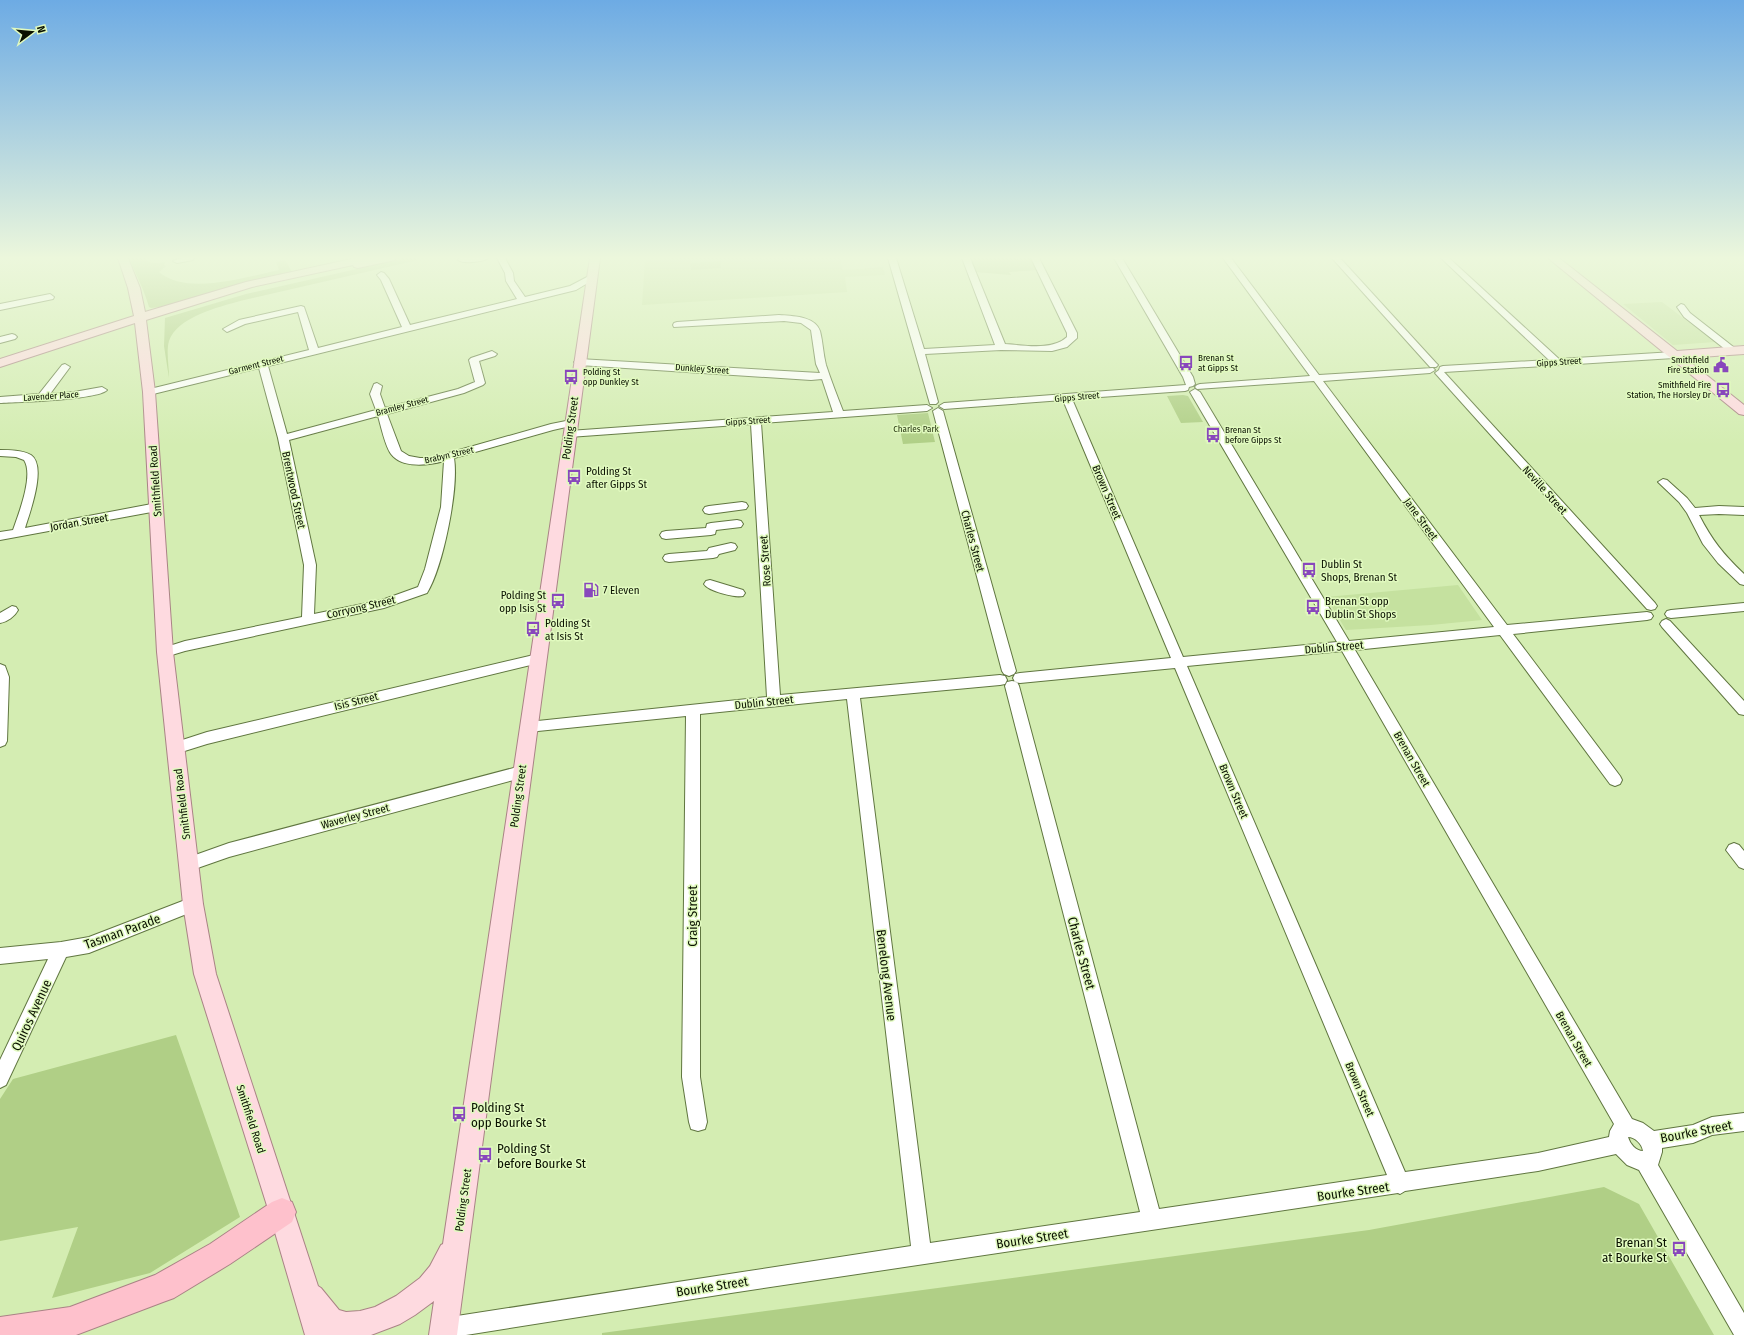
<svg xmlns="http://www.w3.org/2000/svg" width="1744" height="1335" font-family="'Fira Sans Condensed',sans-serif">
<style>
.built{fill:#c5e19f}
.green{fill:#b0cf86}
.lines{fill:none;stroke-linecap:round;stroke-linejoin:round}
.minor-casing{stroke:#607640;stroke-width:2}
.major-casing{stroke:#a98385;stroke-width:2}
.highway-casing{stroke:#a98385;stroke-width:2}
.minor{fill:#fff;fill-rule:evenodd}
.major{fill:#fedae0;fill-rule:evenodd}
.highway{fill:#fec1cc;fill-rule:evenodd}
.labels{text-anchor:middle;stroke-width:3;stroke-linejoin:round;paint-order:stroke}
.far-poi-label{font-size:9px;fill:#0a1100;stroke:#e1fabf;text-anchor:start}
.far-street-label{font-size:9px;fill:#0a1100;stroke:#e1fabf}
.far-park-label{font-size:9px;fill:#2c3a16;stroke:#e1fabf}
.street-label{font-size:11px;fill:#0a1100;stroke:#e1fabf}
.poi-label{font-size:11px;fill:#0a1100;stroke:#e1fabf;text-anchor:start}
.near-street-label{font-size:13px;fill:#0a1100;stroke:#e1fabf}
.near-poi-label{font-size:13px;fill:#0a1100;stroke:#e1fabf;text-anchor:start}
</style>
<rect width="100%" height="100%" fill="#d4edb2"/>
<path class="built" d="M 686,258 L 840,258 L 843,270 L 883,267 L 885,275 L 845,277 L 847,292 L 642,305 L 645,260 Z
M 1662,302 L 1715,342 L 1673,345 L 1623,304 Z
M 1458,585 L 1482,620 L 1431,625 L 1346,630 L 1326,597 Z"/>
<path class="green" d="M 129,258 L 144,258 C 150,265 157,263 165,262 L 164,265 L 166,266 L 159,272 C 187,296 246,277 279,270 L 276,262 L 285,260 L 292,272 L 169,306 L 151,308 L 149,307 C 144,289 136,275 129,258 Z
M 405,258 L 417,258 L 418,260 L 240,301 C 219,307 177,317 169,341 C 166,351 169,367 169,378 L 164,346 L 165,318 L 246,294 Z
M 970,258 L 1032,258 L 1038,270 L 1009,272 L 1011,275 L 975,272 Z
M 721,261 L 721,268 L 691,270 L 690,263 Z
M 1183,395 L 1188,396 L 1203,422 L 1181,423 L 1167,396 Z
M 928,413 L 935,442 L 903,444 L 897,415 Z
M 176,1035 L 240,1217 L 150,1273 L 52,1298 L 78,1227 L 0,1241 L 0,1099 L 13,1079 Z
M 1604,1187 L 1639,1204 L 1714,1335 L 602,1335 L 602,1333 L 1369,1230 Z"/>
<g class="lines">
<defs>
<path id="minor" d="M 181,258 L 194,258 L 193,260 L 177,263 L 173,261 Z
M 459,258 L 488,258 C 483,262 463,264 458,260 Z
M 497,258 L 505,258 L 513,273 L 514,281 L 525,297 L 570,286 L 589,276 L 592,275 L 596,278 L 576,290 L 268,366 L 287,434 L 376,410 L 370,394 L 374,384 L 377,383 L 382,386 L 380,394 L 385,408 L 458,389 L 475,382 L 469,360 L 471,358 L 492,351 L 497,354 L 495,356 L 479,361 L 485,383 L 483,385 L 464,393 L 387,414 L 401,451 L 409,456 L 420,458 L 431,458 L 551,424 L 571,420 L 576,423 L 575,425 L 553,430 L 454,458 C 459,488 443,567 427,593 L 384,608 L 185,651 L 165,657 L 160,655 L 159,652 L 160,649 L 185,641 L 302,617 L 304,565 L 278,438 L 259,368 L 149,395 L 144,392 L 146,390 L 309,350 L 298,312 L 245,324 L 227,332 L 223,329 L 239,320 L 301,306 L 304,307 L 318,348 L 402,327 L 381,280 L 377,275 L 381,272 L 384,273 L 389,279 L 410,325 L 517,299 L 506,281 L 505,273 ZM 378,416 C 381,426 385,446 391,454 C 402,469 430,465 444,461 L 441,507 L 425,569 L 418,587 L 382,600 L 314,614 L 316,565 L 289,440 Z
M 888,258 L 896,258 L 924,349 L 995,345 L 962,258 L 970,258 L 1005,344 C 1024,345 1052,351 1067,337 L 1067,333 L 1031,258 L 1039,258 L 1077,333 L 1077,338 L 1067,347 L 1052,351 L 1001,350 L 925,354 L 938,402 L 936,404 L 930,404 Z
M 1114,258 L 1122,258 L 1193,377 L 1195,384 L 1193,386 L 1189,387 L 1188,390 L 1185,391 L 1072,399 L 1183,657 L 1337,642 L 1190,392 L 1195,389 L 1200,392 L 1349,641 L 1494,627 L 1314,381 L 1197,389 L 1195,387 L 1197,385 L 1200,384 L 1310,376 L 1223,258 L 1231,258 L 1319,375 L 1433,368 L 1435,370 L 1430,373 L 1323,381 L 1507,625 L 1647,612 L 1651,613 L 1653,616 L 1651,619 L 1647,620 L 1513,634 L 1620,776 L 1622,780 L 1620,784 L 1615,786 L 1610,784 L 1500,635 L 1355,650 L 1632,1119 L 1643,1123 L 1654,1131 L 1693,1125 L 1712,1117 L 1744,1113 L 1744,1131 L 1712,1135 L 1693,1143 L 1662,1148 L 1662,1152 L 1658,1165 L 1744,1313 L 1744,1335 L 1734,1335 L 1639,1170 L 1627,1165 L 1616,1154 L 1538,1171 L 1405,1191 L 1400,1194 L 1398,1193 L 731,1293 L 466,1335 L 436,1335 L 434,1328 L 437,1321 L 444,1318 L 911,1246 L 847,699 L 700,714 L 700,1077 L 707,1122 L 705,1129 L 698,1131 L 691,1129 L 689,1122 L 682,1077 L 686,716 L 528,732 L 523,731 L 521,727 L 523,723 L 528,722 L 767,697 L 751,424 L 569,437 L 564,434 L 569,431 L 833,412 L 822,379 L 811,380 L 579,365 L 574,362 L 579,359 L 820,373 L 816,364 L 811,330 L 801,323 L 784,321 L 674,327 L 673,325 L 674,323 L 677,322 L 779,315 C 792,316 815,316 820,331 C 823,342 823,354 826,365 C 831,380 837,396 843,411 L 927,405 L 932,408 L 927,411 L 761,423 L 780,695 L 1000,675 L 1005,676 L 1007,680 L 1005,684 L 1000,685 L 860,698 L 930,1243 L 1140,1212 L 1005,686 L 1007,682 L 1012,681 L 1017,682 L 1019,686 L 1159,1209 L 1387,1175 L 1175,668 L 1020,683 L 1015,682 L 1013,678 L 1015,674 L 1020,673 L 1171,658 L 1063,400 L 944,409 L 939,406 L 944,403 L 1186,385 L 1183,377 ZM 1342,651 L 1614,1124 L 1610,1131 L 1609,1137 L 1538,1153 L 1405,1172 L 1187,666 ZM 1628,1137 C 1635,1137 1642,1144 1643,1151 C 1636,1151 1630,1144 1628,1137 Z
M 1332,258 L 1340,258 L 1436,363 L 1438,365 L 1436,367 L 1430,367 Z
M 1441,258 L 1449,258 L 1559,359 L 1674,352 L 1679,355 L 1674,358 L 1444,372 L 1655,603 L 1657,606 L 1655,609 L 1651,610 L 1647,609 L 1435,373 L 1439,370 L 1440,367 L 1443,366 L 1549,360 Z
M 50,294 L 54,297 L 53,299 L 0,310 L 0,304 Z
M 1681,304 L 1684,305 L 1690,313 L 1736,349 L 1738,351 L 1736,353 L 1730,353 L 1684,317 L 1677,307 Z
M 12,334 L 15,335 L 17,337 L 15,339 L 0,343 L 0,337 Z
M 65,364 L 70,367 L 50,394 L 74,392 L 102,387 L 107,390 C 98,400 17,402 0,403 L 0,397 L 39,394 L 62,365 Z
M 938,408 L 943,411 L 1016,671 L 1014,674 L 1009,676 L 1004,674 L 1002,671 L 933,411 Z
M 0,450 C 10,450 22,450 31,455 C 47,466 30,512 25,528 L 157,503 L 161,504 L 163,507 L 161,510 L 157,511 L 0,540 L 0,532 L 13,530 C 19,513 34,475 24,460 L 16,457 L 0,456 Z
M 1663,479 L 1667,480 L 1687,498 L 1695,508 L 1719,506 L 1744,507 L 1744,515 L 1719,514 L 1699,515 C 1712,540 1723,554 1744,574 L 1744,585 L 1740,584 L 1718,563 L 1703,544 L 1687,513 L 1679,502 L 1658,482 Z
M 742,502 L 746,503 L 748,506 L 746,509 L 709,514 L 705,513 L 703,510 L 705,507 L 709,506 Z
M 737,520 L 741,521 L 743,524 L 741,527 L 716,530 L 715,534 L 711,535 L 666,539 L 662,538 L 660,535 L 662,532 L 666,531 L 706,528 L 707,524 L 711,523 Z
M 731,543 L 735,544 L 737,547 L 735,550 L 719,554 L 717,557 L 713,558 L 669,562 L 665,561 L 663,558 L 665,555 L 669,554 L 707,551 L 709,548 Z
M 710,580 L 743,590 L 745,593 L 743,596 C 735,598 708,591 704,584 L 706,581 Z
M 1744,603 L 1744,611 L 1671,618 L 1667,617 L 1665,614 L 1667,611 L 1671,610 Z
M 12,606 L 16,607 L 18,610 C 15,616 7,622 0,623 L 0,613 Z
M 1666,619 L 1670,621 L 1744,701 L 1744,715 L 1739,714 L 1662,627 L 1660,624 L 1662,621 Z
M 538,654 L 543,656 L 544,659 L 543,662 L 207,744 L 175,754 L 170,752 L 168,748 L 170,744 L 207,732 Z
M 0,664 L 5,666 L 9,677 L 7,741 L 5,745 L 0,747 Z
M 521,766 L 526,768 L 528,772 L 526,776 L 521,778 L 229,857 L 189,871 L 184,869 L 181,864 L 184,859 L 229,843 Z
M 1734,843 L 1739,845 L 1744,851 L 1744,869 L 1739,867 L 1726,850 L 1729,845 Z
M 193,897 L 199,899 L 201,904 L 199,909 L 89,953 L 66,957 L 6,1085 L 0,1088 L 0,1060 L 48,959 L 0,964 L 0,948 L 61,942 L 89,937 Z"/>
<path id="major" d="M 118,258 L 128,258 L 140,288 L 145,312 L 246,282 L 356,258 L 396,258 L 395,260 L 358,268 L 354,267 L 353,265 L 252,287 L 146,320 L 155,392 L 173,652 L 203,904 L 216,974 L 318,1286 L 321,1288 L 339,1310 L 346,1312 L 360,1311 L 375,1307 L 396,1296 L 420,1278 L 430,1266 L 441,1245 L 443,1244 L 590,258 L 600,258 L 457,1335 L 429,1335 L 434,1301 L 415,1315 L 400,1324 L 371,1335 L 305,1335 L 269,1212 L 194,974 L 183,904 L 157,652 L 143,392 L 135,323 L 0,367 L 0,359 L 134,316 L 128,288 Z
M 1548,258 L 1559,258 L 1677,351 L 1744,346 L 1744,354 L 1685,358 L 1744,405 L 1744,415 L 1739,414 Z"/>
<path id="highway" d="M 282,1198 L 292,1202 L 296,1212 L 292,1222 L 230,1264 L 174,1298 L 163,1302 L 76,1335 L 0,1335 L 0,1317 L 70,1307 L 155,1275 L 210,1244 L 272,1202 Z"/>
</defs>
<use href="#minor" class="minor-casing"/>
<use href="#major" class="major-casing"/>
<use href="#highway" class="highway-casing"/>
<use href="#minor" class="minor"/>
<use href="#major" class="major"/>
<use href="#highway" class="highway"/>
</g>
<linearGradient id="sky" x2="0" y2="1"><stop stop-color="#6dabe4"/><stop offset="0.58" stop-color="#ecf7dc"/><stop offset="1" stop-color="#ecf7dc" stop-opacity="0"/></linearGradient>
<rect width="1744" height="445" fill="url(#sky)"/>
<defs>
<symbol id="bus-bare" viewBox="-9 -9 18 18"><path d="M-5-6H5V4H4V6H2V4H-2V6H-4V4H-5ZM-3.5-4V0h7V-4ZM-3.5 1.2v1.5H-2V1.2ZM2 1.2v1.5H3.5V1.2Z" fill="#8847bc" stroke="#e1fabf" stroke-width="2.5" paint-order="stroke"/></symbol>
<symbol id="civic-bare" viewBox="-9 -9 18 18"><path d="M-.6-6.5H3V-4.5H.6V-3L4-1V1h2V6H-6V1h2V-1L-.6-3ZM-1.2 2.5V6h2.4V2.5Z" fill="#8847bc" stroke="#e1fabf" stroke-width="2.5" paint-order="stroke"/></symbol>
<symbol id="fuel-bare" viewBox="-9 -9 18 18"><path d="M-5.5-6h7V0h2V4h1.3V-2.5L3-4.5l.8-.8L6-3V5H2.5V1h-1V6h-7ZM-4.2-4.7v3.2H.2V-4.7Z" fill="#8847bc" stroke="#e1fabf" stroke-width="2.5" paint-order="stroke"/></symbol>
</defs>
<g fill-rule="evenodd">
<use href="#bus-bare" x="1175" y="352" width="22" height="22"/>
<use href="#civic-bare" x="1710" y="354" width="22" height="22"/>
<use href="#bus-bare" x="560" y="366" width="22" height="22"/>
<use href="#bus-bare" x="1712" y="379" width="22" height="22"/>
<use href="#bus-bare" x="1202" y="424" width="22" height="22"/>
<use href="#bus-bare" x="563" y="466" width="22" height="22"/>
<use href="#bus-bare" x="1298" y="559" width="22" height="22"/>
<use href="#fuel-bare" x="580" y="579" width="22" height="22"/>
<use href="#bus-bare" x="547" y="590" width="22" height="22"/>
<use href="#bus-bare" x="1302" y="596" width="22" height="22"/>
<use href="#bus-bare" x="522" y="618" width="22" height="22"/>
<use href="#bus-bare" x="448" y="1103" width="22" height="22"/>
<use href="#bus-bare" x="474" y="1144" width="22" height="22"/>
<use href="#bus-bare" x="1668" y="1238" width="22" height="22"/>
</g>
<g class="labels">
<g class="far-poi-label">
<text x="1198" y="361">Brenan St<tspan x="1198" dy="10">at Gipps St</tspan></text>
<text x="1709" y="363" text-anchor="end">Smithfield<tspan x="1709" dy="10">Fire Station</tspan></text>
<text x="583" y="375">Polding St<tspan x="583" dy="10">opp Dunkley St</tspan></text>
<text x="1711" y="388" text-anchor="end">Smithfield Fire<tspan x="1711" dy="10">Station, The Horsley Dr</tspan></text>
<text x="1225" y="433">Brenan St<tspan x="1225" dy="10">before Gipps St</tspan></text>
</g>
<g class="far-street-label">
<text transform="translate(1559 362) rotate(-4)" y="3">Gipps Street</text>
<text transform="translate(256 365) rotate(-14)" y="3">Garment Street</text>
<text transform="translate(702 369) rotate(4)" y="3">Dunkley Street</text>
<text transform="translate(51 396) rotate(-4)" y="3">Lavender Place</text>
<text transform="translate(1077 397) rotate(-5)" y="3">Gipps Street</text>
<text transform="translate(402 406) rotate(-15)" y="3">Bramley Street</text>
<text transform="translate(748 421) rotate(-4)" y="3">Gipps Street</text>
<text transform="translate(449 455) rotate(-13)" y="3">Brabyn Street</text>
</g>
<g class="far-park-label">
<text x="916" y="432">Charles Park</text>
</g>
<g class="street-label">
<text transform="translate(570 428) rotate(-82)" y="4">Polding Street</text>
<text transform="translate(155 481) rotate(-94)" y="4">Smithfield Road</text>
<text transform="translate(294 490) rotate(78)" y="4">Brentwood Street</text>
<text transform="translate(1545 490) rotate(48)" y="4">Neville Street</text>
<text transform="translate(1107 492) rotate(67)" y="4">Brown Street</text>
<text transform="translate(1421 519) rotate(54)" y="4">Jane Street</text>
<text transform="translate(79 522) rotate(-10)" y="4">Jordan Street</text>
<text transform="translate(973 541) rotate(75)" y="4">Charles Street</text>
<text transform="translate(765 561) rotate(-94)" y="4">Rose Street</text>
<text transform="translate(361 607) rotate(-13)" y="4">Corryong Street</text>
<text transform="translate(1334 647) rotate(-5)" y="4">Dublin Street</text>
<text transform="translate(356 701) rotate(-14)" y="4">Isis Street</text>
<text transform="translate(764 702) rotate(-6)" y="4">Dublin Street</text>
<text transform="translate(1412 759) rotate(60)" y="4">Brenan Street</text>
<text transform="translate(1234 791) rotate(67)" y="4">Brown Street</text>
<text transform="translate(518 796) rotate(-82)" y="4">Polding Street</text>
<text transform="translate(182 804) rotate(-97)" y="4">Smithfield Road</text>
<text transform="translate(355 816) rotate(-15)" y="4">Waverley Street</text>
<text transform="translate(1574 1039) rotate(60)" y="4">Brenan Street</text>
<text transform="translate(1360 1089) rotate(67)" y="4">Brown Street</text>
<text transform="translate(251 1119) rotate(72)" y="4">Smithfield Road</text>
<text transform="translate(463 1200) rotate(-82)" y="4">Polding Street</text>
</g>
<g class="poi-label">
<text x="586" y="475">Polding St<tspan x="586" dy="13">after Gipps St</tspan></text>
<text x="1321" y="568">Dublin St<tspan x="1321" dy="13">Shops, Brenan St</tspan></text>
<text x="603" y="594">7 Eleven</text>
<text x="546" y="599" text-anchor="end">Polding St<tspan x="546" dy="13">opp Isis St</tspan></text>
<text x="1325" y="605">Brenan St opp<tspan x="1325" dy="13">Dublin St Shops</tspan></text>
<text x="545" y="627">Polding St<tspan x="545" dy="13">at Isis St</tspan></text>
</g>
<g class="near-street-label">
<text transform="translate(692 916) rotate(-90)" y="5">Craig Street</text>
<text transform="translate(122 931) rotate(-20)" y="5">Tasman Parade</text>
<text transform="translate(1082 953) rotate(75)" y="5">Charles Street</text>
<text transform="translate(887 975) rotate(83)" y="5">Benelong Avenue</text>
<text transform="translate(31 1015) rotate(-65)" y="5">Quiros Avenue</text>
<text transform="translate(1696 1131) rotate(-11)" y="5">Bourke Street</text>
<text transform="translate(1353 1191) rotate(-8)" y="5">Bourke Street</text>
<text transform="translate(1032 1238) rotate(-9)" y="5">Bourke Street</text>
<text transform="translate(712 1286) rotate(-9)" y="5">Bourke Street</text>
</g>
<g class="near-poi-label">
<text x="471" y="1112">Polding St<tspan x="471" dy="15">opp Bourke St</tspan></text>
<text x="497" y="1153">Polding St<tspan x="497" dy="15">before Bourke St</tspan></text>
<text x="1667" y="1247" text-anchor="end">Brenan St<tspan x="1667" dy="15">at Bourke St</tspan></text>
</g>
</g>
<g transform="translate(32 32) rotate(74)" stroke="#e1fabf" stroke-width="3" paint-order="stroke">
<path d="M0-3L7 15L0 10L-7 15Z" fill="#0a1100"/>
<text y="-6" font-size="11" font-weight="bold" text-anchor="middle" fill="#0a1100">N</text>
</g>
</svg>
